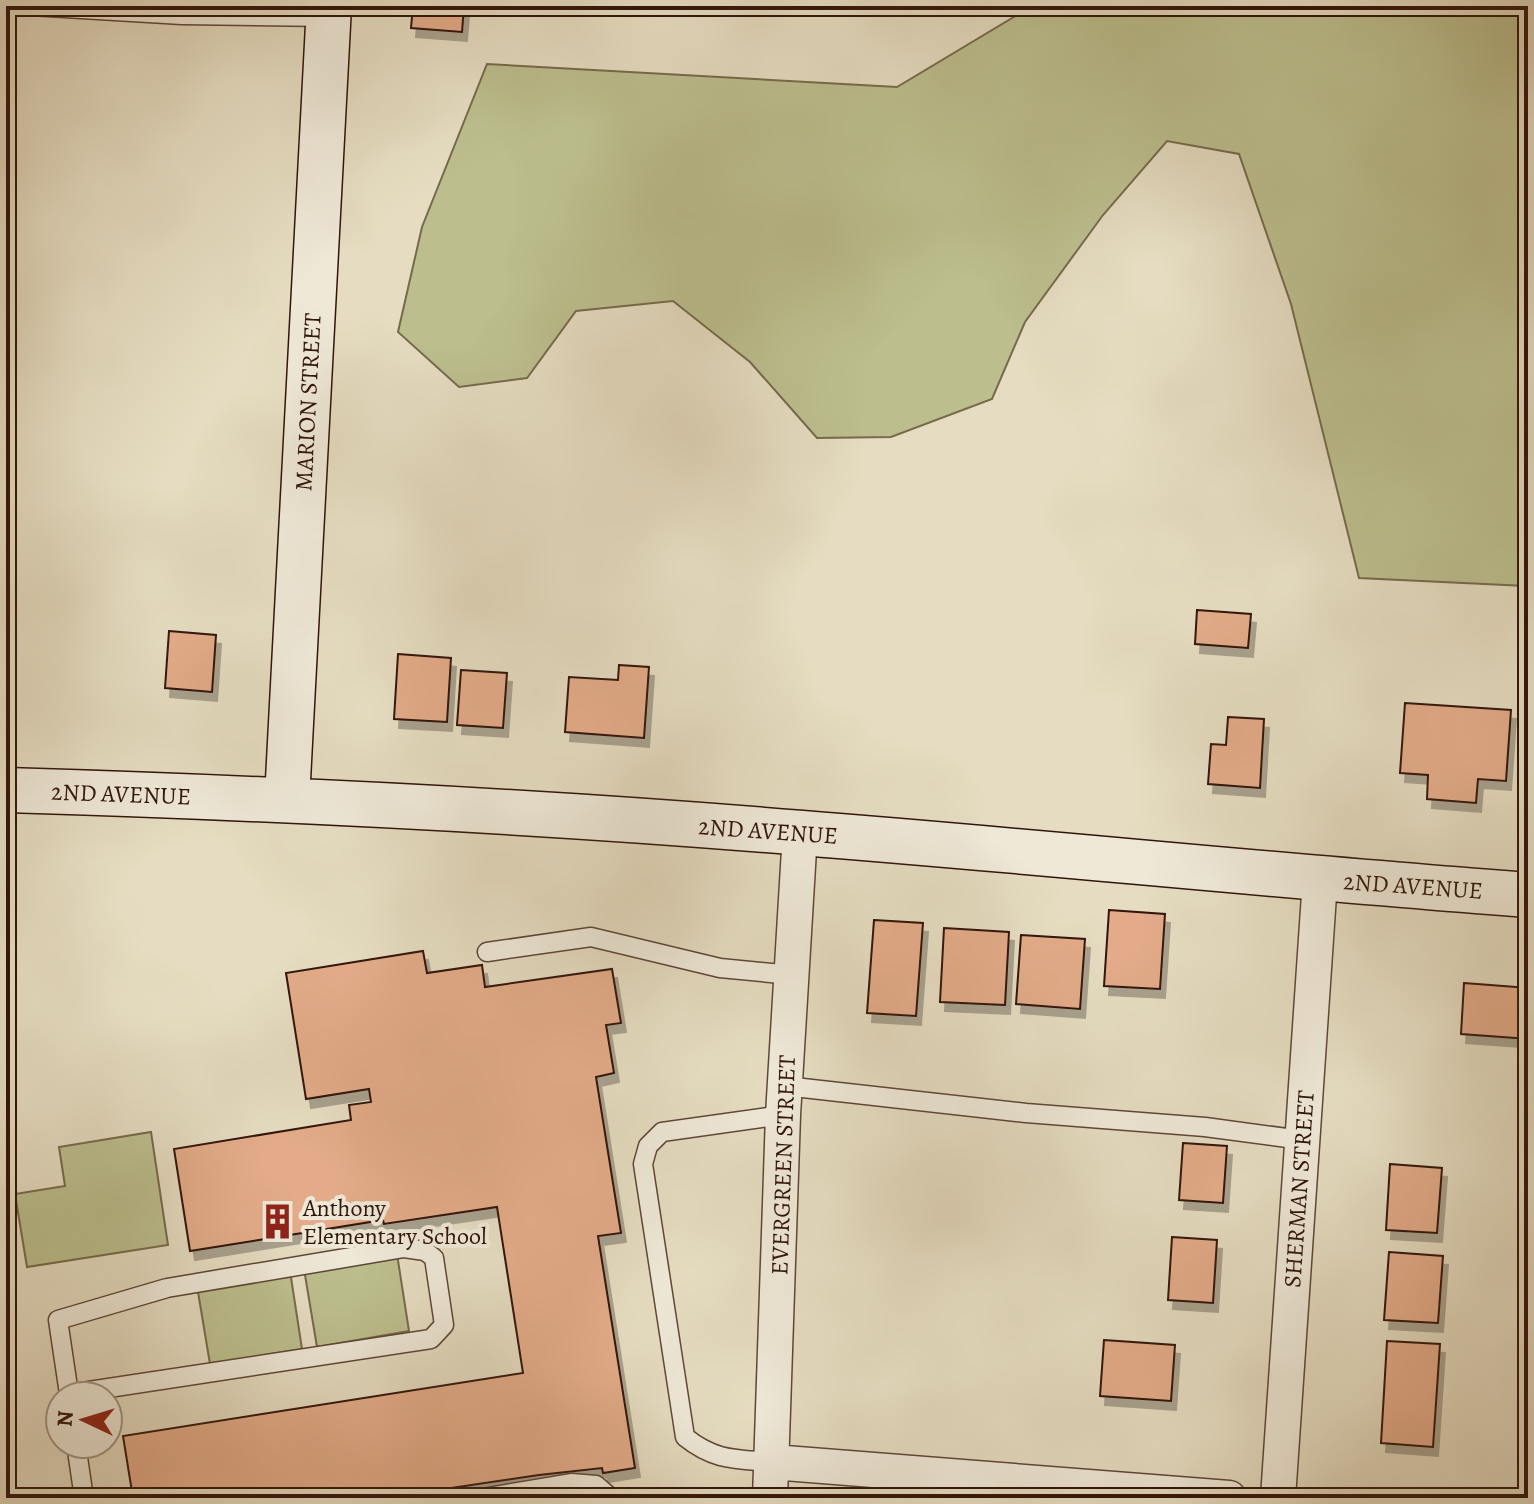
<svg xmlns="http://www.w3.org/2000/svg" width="1534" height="1504" font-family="Alegreya,serif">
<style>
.green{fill:#bcbe8e;stroke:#766a4c;stroke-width:2}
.building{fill:#e3ab89;stroke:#31150b;stroke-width:2;filter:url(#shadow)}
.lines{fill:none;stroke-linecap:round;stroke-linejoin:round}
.lane-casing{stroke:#5e4738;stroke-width:21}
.street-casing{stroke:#5e4738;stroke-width:37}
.secondary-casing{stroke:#31150b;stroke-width:47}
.lane{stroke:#eee8d7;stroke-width:18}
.street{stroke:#eee8d7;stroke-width:34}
.secondary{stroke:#eee8d7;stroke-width:44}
.labels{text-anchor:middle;stroke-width:8;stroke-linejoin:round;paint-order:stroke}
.street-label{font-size:24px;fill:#31150b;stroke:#eee8d7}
.poi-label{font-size:24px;fill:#31150b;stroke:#eee8d7;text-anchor:start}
</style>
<defs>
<filter id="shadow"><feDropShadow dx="5" dy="9" stdDeviation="0" flood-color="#0004"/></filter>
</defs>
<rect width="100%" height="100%" fill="#e5dcc1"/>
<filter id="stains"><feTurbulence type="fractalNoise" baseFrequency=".0025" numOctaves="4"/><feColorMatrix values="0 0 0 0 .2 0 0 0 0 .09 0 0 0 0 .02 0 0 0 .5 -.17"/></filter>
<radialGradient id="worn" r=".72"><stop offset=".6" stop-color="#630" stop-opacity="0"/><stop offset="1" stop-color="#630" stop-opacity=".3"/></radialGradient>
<path class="green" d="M 1024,6 L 1528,6 L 1528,586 L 1359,578 L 1291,304 L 1239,154 L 1167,141 L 1103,215 L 1025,322 L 992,399 L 891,437 L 817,438 L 750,362 L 673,301 L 576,311 L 527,378 L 459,387 L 398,332 L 422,227 L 487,64 L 897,87 L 1017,15 Z
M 151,1132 L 168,1245 L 27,1267 L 15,1194 L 65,1186 L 59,1147 Z
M 397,1254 L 409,1331 L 317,1347 L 304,1269 Z
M 290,1271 L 302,1349 L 210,1364 L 197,1286 Z"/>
<path class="building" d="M 413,6 L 464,6 L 462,32 L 411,28 Z
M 1197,610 L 1251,614 L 1248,648 L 1195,644 Z
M 169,631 L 216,635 L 212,692 L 165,688 Z
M 398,654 L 451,658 L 447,722 L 394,719 Z
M 619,665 L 649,667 L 644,738 L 565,732 L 569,677 L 618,680 Z
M 461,670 L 507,673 L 503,728 L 457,725 Z
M 1405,703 L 1511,710 L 1506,781 L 1478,779 L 1476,803 L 1427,799 L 1428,775 L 1400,773 Z
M 1228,717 L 1264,719 L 1260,788 L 1208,784 L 1211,744 L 1226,745 Z
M 1109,910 L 1165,914 L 1160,989 L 1104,986 Z
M 874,920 L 923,923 L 916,1016 L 867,1013 Z
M 944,928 L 1009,932 L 1005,1005 L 940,1002 Z
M 1021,935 L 1085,939 L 1080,1009 L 1016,1004 Z
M 423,951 L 427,973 L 482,965 L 485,987 L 612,969 L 621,1023 L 606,1025 L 614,1073 L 596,1077 L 621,1233 L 598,1236 L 635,1468 L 603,1473 L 602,1468 L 539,1475 L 384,1498 L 133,1498 L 123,1436 L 523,1373 L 497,1207 L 384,1224 L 383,1220 L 190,1251 L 174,1149 L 351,1120 L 349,1105 L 371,1102 L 369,1089 L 306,1099 L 286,973 Z
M 1464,983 L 1528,988 L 1528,1039 L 1461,1034 Z
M 1183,1143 L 1227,1146 L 1223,1203 L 1179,1200 Z
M 1390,1164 L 1442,1168 L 1437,1233 L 1386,1230 Z
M 1172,1237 L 1217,1240 L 1213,1303 L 1168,1300 Z
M 1389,1252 L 1443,1256 L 1438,1323 L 1384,1320 Z
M 1104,1340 L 1175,1345 L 1171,1401 L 1100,1396 Z
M 1387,1341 L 1440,1344 L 1433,1447 L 1381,1443 Z"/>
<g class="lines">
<defs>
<path id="lane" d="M 31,6 L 182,15 L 328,17
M 487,952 L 591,937 L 720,968 L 792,975
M 785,1086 L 1026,1113 L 1205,1127 L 1302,1140
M 69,1394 L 431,1339 L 444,1325 L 434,1258 L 425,1251 L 404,1248 L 167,1288 L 58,1320 L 69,1394 L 69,1396
M 76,1444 L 84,1498
M 772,1462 C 735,1459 715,1461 685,1437 L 643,1164 L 648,1146 L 662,1132 L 783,1115
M 482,1498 L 571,1483 L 596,1485 L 611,1498"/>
<path id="street" d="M 772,1462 L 1229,1498
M 770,1498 L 783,1115 L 800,833
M 1278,1498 L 1320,880"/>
<path id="secondary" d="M 6,790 C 272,798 537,811 802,833 C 1044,852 1286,877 1528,895
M 287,799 L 329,6"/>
</defs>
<use href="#lane" class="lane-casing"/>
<use href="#street" class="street-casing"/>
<use href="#secondary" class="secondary-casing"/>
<use href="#lane" class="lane"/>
<use href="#street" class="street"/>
<use href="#secondary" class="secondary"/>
</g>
<defs>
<symbol id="building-bare" viewBox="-9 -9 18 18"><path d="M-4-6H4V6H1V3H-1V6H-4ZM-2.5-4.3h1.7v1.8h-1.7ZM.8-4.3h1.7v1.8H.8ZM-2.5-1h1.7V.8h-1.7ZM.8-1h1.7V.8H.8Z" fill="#8f2418" stroke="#eee8d7" stroke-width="2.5" paint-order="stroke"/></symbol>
</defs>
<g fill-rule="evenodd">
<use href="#building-bare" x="252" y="1196" width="51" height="51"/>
</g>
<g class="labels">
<g class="street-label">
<text transform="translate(308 402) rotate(-87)" y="8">MARION STREET</text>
<text transform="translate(121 794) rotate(2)" y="8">2ND AVENUE</text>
<text transform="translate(768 831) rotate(4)" y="8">2ND AVENUE</text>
<text transform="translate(1413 886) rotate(4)" y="8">2ND AVENUE</text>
<text transform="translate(783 1165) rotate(-88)" y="8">EVERGREEN STREET</text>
<text transform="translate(1299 1189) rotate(-86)" y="8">SHERMAN STREET</text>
</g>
<g class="poi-label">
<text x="303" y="1216">Anthony<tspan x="303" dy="28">Elementary School</tspan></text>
</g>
</g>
<rect width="1534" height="1504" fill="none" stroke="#e5dcc1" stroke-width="32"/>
<rect x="8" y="8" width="1518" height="1488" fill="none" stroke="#31150b" stroke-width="4"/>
<rect x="16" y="16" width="1502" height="1472" fill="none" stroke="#31150b" stroke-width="2"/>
<g transform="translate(84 1420) rotate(274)"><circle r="38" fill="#eee8d7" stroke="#a29485" stroke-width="2"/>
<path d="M0-6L14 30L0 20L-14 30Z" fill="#8f2418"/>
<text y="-12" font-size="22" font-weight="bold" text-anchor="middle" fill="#31150b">N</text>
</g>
<rect width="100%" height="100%" filter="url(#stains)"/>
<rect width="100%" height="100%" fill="url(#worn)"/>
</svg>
